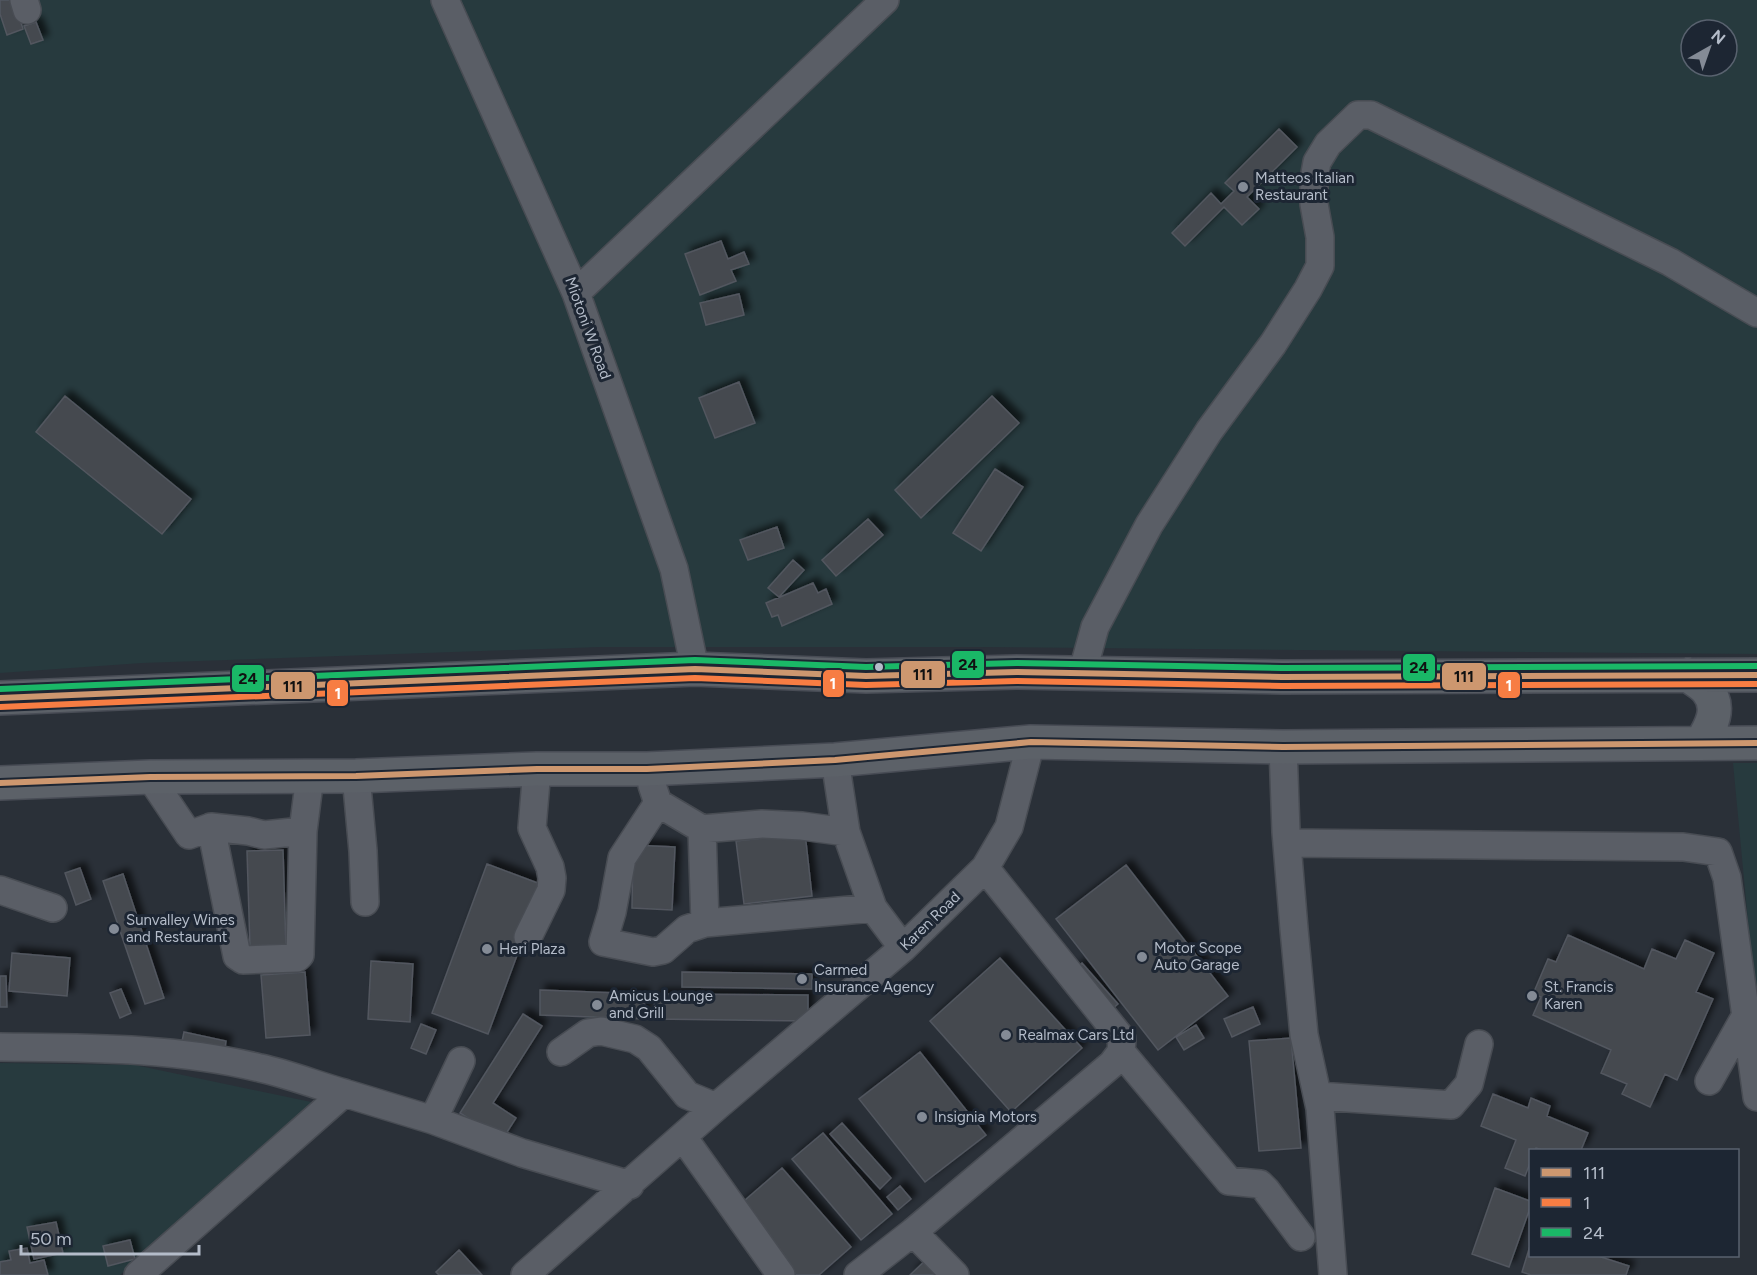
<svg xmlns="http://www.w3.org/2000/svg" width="1757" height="1275" font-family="Figtree,sans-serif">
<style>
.green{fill:#273a3e;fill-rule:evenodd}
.building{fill:#444950;stroke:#52575f;stroke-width:1.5;filter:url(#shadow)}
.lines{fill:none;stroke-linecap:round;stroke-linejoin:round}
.minor-casing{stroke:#484c53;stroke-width:30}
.major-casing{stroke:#484c55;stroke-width:36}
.minor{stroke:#5a5e66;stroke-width:27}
.major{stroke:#5c6168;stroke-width:33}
.bus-1-casing{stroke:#1d2633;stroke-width:10}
.bus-2-casing{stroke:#1d2633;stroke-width:10}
.bus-3-casing{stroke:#1d2633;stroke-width:10}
.bus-1{stroke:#cd976f;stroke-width:6}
.bus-2{stroke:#f77d43;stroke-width:6}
.bus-3{stroke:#1ab867;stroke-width:6}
.poi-dot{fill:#848b96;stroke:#1d2633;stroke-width:2}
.bus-dot{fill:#b4bcc9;stroke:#1d2633;stroke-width:2}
.labels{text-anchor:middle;stroke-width:6;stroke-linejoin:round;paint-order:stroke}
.poi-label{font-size:15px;fill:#b4bcc9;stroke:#1d2633;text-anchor:start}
.street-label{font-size:15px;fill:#b4bcc9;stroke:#1d2633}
.line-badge{stroke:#1d2633;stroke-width:2}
.badge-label{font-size:16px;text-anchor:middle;font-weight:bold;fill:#fff}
.pale-badge-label{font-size:16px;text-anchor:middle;font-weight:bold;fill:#111}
</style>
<defs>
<filter id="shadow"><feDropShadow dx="5.5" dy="-5.5" stdDeviation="3" flood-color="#0009"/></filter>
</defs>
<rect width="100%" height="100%" fill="#2a3038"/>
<path class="green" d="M 0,0 L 1757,0 L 1757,654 L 977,647 L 599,647 L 142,663 L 0,673 ZM 1691,30 L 1727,30 L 1727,66 L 1691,66 Z
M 1733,763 L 1757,763 L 1757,1016 Z
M 0,1063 L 135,1065 L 316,1103 L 120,1275 L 0,1275 Z"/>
<path class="building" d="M 0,0 L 14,0 L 23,29 L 7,35 L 0,14 Z
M 36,22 L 43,40 L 31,44 L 24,26 Z
M 1279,129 L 1297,147 L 1247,197 L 1259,209 L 1242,225 L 1224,207 L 1185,246 L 1172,233 L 1211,193 L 1221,204 L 1234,191 L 1225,183 Z
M 721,241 L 728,259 L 744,252 L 749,264 L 731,270 L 736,281 L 700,295 L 685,254 Z
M 739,294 L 744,315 L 706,325 L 700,303 Z
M 739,382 L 755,423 L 715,438 L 699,398 Z
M 65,396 L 191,499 L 162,534 L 36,432 Z
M 992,396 L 1019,423 L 921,518 L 895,490 Z
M 995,469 L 1023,487 L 981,551 L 953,533 Z
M 868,519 L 883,535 L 836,576 L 822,560 Z
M 777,527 L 784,548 L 748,560 L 740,540 Z
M 793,560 L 804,570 L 779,597 L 768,588 Z
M 813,583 L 818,593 L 826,589 L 832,604 L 782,626 L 778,615 L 772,617 L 766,603 Z
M 805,833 L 812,896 L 744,904 L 736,841 Z
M 633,845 L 675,847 L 672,910 L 632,908 Z
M 283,850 L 286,948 L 250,948 L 247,851 Z
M 487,864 L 543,885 L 488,1034 L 432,1013 Z
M 1126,865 L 1228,996 L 1158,1050 L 1056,919 Z
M 80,868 L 91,899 L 76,905 L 65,873 Z
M 123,874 L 164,998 L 145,1004 L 103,881 Z
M 1568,935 L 1644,969 L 1652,949 L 1676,959 L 1685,940 L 1714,953 L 1696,992 L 1713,999 L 1677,1080 L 1665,1074 L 1650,1107 L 1622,1094 L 1627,1084 L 1601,1073 L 1611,1050 L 1533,1015 L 1541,997 L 1533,994 L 1548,959 L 1556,962 Z
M 12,953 L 70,958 L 67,996 L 9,991 Z
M 1000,958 L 1082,1048 L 1011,1112 L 930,1021 Z
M 371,961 L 413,964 L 410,1022 L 368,1019 Z
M 1082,963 L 1118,1004 L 1106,1014 L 1070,973 Z
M 305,972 L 310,1035 L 266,1038 L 261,975 Z
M 682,972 L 812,974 L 812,989 L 682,987 Z
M 0,976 L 6,976 L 7,1007 L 0,1007 Z
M 121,989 L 131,1013 L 120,1018 L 110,993 Z
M 540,990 L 645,994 L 644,1019 L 540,1015 Z
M 655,994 L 808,995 L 808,1021 L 654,1019 Z
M 1253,1007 L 1260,1024 L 1232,1037 L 1224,1019 Z
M 523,1014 L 542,1026 L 493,1103 L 516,1118 L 502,1140 L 460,1113 Z
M 421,1024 L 436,1030 L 426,1054 L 411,1048 Z
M 1196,1025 L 1204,1038 L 1184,1050 L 1176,1037 Z
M 184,1032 L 226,1041 L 224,1055 L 181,1046 Z
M 1291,1038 L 1301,1148 L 1259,1151 L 1249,1041 Z
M 920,1052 L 986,1135 L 925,1182 L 859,1099 Z
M 1493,1094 L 1528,1108 L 1531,1098 L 1550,1106 L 1547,1116 L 1588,1133 L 1581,1150 L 1542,1150 L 1536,1148 L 1535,1150 L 1530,1150 L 1530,1163 L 1525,1176 L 1505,1168 L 1516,1140 L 1481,1126 Z
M 842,1123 L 891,1178 L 880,1189 L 830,1134 Z
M 823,1133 L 892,1214 L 861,1240 L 792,1159 Z
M 782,1168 L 851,1247 L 819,1275 L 796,1275 L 737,1207 Z
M 900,1186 L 911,1199 L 898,1210 L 887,1197 Z
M 1495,1188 L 1530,1201 L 1530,1208 L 1509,1267 L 1472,1254 Z
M 56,1222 L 63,1253 L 34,1259 L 27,1227 Z
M 130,1240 L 135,1259 L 108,1266 L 103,1246 Z
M 1530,1246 L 1530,1256 L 1598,1256 L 1629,1266 L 1626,1275 L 1531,1275 L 1522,1272 Z
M 27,1248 L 30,1263 L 44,1260 L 48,1275 L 0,1275 L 0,1262 L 11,1260 L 9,1251 Z
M 459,1250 L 482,1275 L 439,1275 L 436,1272 Z
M 929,1257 L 945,1275 L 910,1275 Z"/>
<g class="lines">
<defs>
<path id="minor" d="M 24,0 L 27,10
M 445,0 L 576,293 L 674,569 L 695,669
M 576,293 L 885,0
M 1082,674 L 1095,627 L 1149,525 L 1209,431 L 1273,344 L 1308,289 L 1320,266 L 1320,237 L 1314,204 L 1314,179 L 1317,162 L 1328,144 L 1358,115 L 1371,115 L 1670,262 L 1757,313
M 1283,747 L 1286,832 L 1294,929 L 1304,1035 L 1320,1108 L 1333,1275
M 356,776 L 363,851 L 365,902
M 150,777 L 189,835 L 211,827 L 248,831 L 264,835 L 303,831 L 310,776
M 652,785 L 658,803 L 702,829 L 762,824 L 802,826 L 846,832 L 835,760
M 658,803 L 622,858 L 612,912 L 603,942 L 653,952 L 663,950 L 687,929 L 705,923 L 873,908
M 211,827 L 237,956 L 243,960 L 297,958 L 300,955 L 303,831
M 702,829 L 705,923
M 846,832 L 873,908 L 903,948
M 1288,843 L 1683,847 L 1718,852 L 1727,878 L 1757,1097
M 0,890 L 53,908
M 528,937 L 551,890 L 552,878 L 550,867 L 532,828 L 537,769
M 0,1047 C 87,1048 175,1047 260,1068 C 288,1074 316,1085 344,1093
M 561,1052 L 588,1033 L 601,1031 L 635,1039 L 649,1048 L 687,1095 L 716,1107
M 1121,1052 L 1229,1181 L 1260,1184 L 1266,1190 L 1301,1237
M 1709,1081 L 1745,1017
M 1318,1096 L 1451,1105 L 1469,1084 L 1479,1044
M 433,1120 L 461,1061
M 683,1137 L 781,1275
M 913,1232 L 955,1275
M 138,1275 L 344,1093 L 433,1120 L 522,1153 L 630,1185
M 525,1275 L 716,1107 L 903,948 L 985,868 L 1009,827 L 1031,742
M 858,1275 L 913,1232 L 1112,1064 L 1121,1052 L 1122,1039 L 985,868"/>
<path id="major" d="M 1688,675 C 1694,680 1702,684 1707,690 C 1722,707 1711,727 1701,743
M 0,698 L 695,669 L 866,676 L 1017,672 L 1282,677 L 1757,675
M 0,783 L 150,777 L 356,776 L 537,769 L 647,769 L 835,760 L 1031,742 L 1283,747 L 1757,743"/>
</defs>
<use href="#minor" class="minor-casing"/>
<use href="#major" class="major-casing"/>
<use href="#minor" class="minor"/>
<use href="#major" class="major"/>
<defs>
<path id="bus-1" d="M 0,698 L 695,669 L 866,676 L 1017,672 L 1282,677 L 1757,675
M 0,783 L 150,777 L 356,776 L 537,769 L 647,769 L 835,760 L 1031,742 L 1283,747 L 1757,743"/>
<path id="bus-2" d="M 0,707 L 695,678 L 866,685 L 1017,681 L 1282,686 L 1757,684"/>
<path id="bus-3" d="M 0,689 L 695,660 L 866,667 L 1017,663 L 1282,668 L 1757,666"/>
</defs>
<use href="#bus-1" class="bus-1-casing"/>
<use href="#bus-2" class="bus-2-casing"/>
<use href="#bus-3" class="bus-3-casing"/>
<use href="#bus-1" class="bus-1"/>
<use href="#bus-2" class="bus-2"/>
<use href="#bus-3" class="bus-3"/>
</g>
<g class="poi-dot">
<circle cx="1243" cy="187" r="6"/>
<circle cx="114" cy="929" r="6"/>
<circle cx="487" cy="949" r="6"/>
<circle cx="1142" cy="957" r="6"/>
<circle cx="802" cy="979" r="6"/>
<circle cx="1532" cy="996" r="6"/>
<circle cx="597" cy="1005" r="6"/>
<circle cx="1006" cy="1035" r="6"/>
<circle cx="922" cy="1117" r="6"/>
</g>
<circle class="bus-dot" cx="879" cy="667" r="5"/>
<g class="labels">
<g class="poi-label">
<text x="1255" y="183">Matteos Italian<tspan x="1255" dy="17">Restaurant</tspan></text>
<text x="126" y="925">Sunvalley Wines<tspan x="126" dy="17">and Restaurant</tspan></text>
<text x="1154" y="953">Motor Scope<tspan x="1154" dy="17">Auto Garage</tspan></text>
<text x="499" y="954">Heri Plaza</text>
<text x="814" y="975">Carmed<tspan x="814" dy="17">Insurance Agency</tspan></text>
<text x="1544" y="992">St. Francis<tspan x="1544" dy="17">Karen</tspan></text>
<text x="609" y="1001">Amicus Lounge<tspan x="609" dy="17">and Grill</tspan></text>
<text x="1018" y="1040">Realmax Cars Ltd</text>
<text x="934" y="1122">Insignia Motors</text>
</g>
<g class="street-label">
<text transform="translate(588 328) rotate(70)" y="5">Miotoni W Road</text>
<text transform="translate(930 921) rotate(-44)" y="5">Karen Road</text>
</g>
</g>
<g class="line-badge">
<rect x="951" y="650" width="34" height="29" rx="6" fill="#1ab867"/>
<rect x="1402" y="653" width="34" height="29" rx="6" fill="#1ab867"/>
<rect x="900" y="660" width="46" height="29" rx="6" fill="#cd976f"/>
<rect x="1441" y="662" width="46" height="29" rx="6" fill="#cd976f"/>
<rect x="231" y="664" width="34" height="29" rx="6" fill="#1ab867"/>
<rect x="822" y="669" width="23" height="29" rx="6" fill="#f77d43"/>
<rect x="1497" y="671" width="24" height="28" rx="6" fill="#f77d43"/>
<rect x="270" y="671" width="46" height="29" rx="6" fill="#cd976f"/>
<rect x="326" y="679" width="23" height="28" rx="6" fill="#f77d43"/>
</g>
<g class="badge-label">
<text x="833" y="689">1</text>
<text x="1509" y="691">1</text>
<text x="338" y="699">1</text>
</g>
<g class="pale-badge-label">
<text x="968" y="670">24</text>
<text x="1419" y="673">24</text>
<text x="923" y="680">111</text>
<text x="1464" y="682">111</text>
<text x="248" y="684">24</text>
<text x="293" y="692">111</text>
</g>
<rect x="1529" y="1149" width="210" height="108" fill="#1d2633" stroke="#59626f" stroke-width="1.5"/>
<rect x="1541" y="1168" width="30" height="9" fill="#cd976f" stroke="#59626f" stroke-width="1.5"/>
<text x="1583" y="1179" font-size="18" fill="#b4bcc9">111</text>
<rect x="1541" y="1198" width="30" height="9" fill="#f77d43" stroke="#59626f" stroke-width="1.5"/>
<text x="1583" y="1209" font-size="18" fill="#b4bcc9">1</text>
<rect x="1541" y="1228" width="30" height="9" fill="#1ab867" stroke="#59626f" stroke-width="1.5"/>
<text x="1583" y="1239" font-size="18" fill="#b4bcc9">24</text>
<g transform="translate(1709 48) rotate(40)"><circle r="28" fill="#1d2633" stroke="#59626f" stroke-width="1.5"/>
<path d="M0-4.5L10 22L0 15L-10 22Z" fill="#848b96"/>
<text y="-9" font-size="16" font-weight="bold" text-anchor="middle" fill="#b4bcc9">N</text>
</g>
<path d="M21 1245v9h178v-9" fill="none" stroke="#b4bcc9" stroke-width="3"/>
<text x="30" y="1245" font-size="18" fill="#b4bcc9" stroke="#1d2633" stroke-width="4.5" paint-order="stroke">50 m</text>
</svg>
